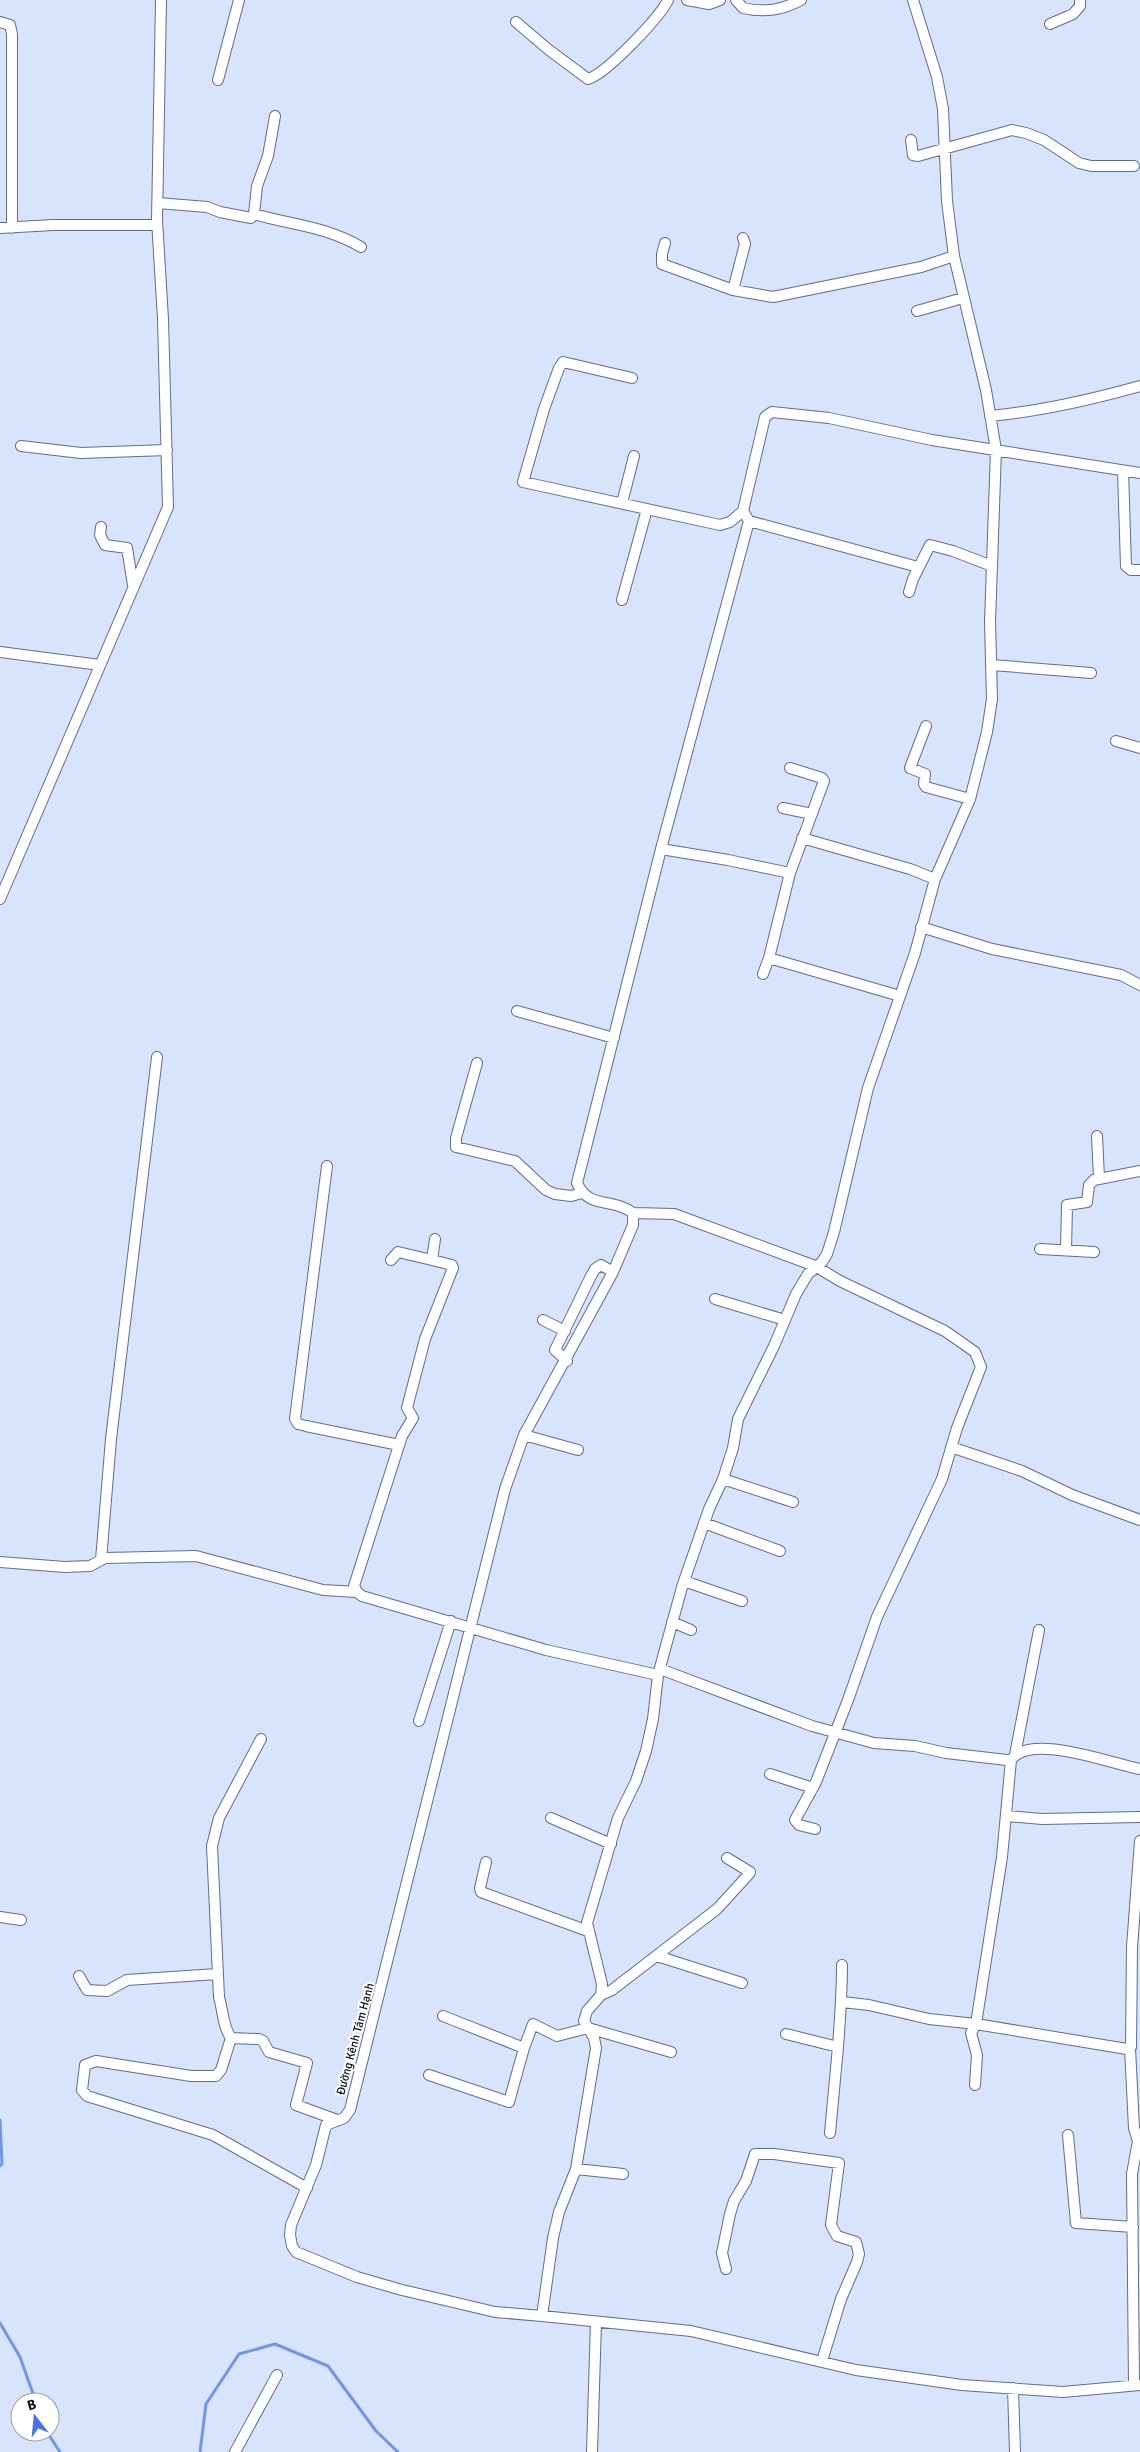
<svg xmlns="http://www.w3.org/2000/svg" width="1140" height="2452" font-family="Signika,sans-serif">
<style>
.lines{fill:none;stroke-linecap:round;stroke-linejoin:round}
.stream{stroke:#7395e5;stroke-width:3}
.minor-casing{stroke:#616d88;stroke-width:12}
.minor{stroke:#fff;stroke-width:10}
.labels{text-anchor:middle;stroke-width:4;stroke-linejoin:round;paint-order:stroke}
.street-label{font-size:12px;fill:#0b101a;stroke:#fff}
</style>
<rect width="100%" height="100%" fill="#d8e3fc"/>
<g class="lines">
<path class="stream" d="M 0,2120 L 2,2164 L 0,2166
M 0,2323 L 20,2357 L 36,2402
M 47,2432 L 60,2452
M 200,2452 L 206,2404 L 239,2354 L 275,2344 L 328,2366 L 376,2431 L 398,2452"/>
<defs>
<path id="minor" d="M 687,0 L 709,4 L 720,0
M 736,0 L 743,8 C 765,13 782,10 801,0
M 913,0 L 937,77 L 943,109 L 947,201 L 954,256 L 986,390 L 996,450 L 990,622 L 992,699 L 987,732 L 970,799 L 935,879 L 915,953 L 868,1088 L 834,1232 L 827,1254 L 822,1262 L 808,1274 L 796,1294 L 774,1346 L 738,1419 L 733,1448 L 723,1479 L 709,1509 L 682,1587 L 658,1675 L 653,1719 L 646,1751 L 636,1781 L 618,1818 L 587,1923 L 602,1984 L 601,1995 L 587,2011 L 584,2021 L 594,2038 L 596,2048 L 576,2169 L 559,2212 L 553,2238 L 542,2316 L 691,2331 L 856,2370 L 962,2385 L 1063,2392 L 1140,2385
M 0,22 L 10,25 L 12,34 L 12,228
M 516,22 L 549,50 L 588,79 C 606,74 660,17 668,0
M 1050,24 L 1073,14 L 1080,6 L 1080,0
M 218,80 L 239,0
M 911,140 L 913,155 L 918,156 L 1012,130 L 1026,133 L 1044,140 L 1079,163 L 1091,166 L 1134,166
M 158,203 L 207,207 L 220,212 L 251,218 L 254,214 L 257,186 L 268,156 L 275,116
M 254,214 C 292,225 325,226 361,247
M 0,228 L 53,225 L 157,225
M 665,243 L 662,254 L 662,264 L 733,290 L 773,297 L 921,267 L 954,256
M 733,290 L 745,244 L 743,238
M 917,311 L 963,298
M 632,378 L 563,362 L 559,368 L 544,409 L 523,482 L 720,525 L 730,522 L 743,511
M 990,416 C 1042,411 1090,400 1140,386
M 21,446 L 81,453 L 167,450
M 1123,471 L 1126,566 L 1131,570 L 1140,570
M 622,503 L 634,456
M 749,521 L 918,567
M 101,527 L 100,535 L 105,545 L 127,548 L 133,585
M 909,592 L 913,579 L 930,545 L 953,551 L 992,566
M 622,600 L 647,509
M 0,652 L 100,665
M 992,665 L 1091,673
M 926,726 L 910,768 L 925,774 L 924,784 L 926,787 L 970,799
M 1116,741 L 1140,748
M 783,808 L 812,814
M 802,838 L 910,869 L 935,879
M 661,849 L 728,860 L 790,873
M 0,899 L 168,507 L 163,319 L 157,220 L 161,0
M 921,927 L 992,949 L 1121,975 L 1140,985
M 769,958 L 790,873 L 824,781 L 822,778 L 790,768
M 763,974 L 769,958 L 900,996
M 517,1011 L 614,1038
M 477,1063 L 456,1138 L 456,1147 L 515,1161 L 546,1190 L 555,1194 L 571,1196 L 582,1193
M 1097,1136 L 1099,1178
M 327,1166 L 295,1419 L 298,1424 L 306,1426 L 399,1445
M 633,1213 L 674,1214 L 815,1266 L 840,1281 L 945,1331 L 975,1352 L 981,1367 L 957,1428 L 942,1479 L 877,1617 L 848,1700 L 816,1782 L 795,1820 L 799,1825 L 815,1829
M 435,1239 L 432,1260 L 452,1265 L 453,1268 L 425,1339 L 408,1404 L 407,1408 L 413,1418 L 402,1436 L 354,1586 L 357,1592 L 362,1596 L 546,1650 L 658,1675
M 1040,1249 L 1094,1252
M 1066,1250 L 1067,1205 L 1087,1202 L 1089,1185 L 1094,1180 L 1140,1171
M 391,1260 L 398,1252 L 432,1260
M 715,1299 L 785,1320
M 543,1320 L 565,1331
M 567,1361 L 555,1350 L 591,1276 L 595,1269 L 601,1265 L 613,1272
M 524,1435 L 578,1450
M 951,1447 L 1022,1471 L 1072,1495 L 1140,1520
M 723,1479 L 793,1502
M 704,1523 L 780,1551
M 101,1560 L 111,1439 L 157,1057
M 0,1562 L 65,1567 L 90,1566 L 105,1558 L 196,1556 L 323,1590 L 357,1592
M 684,1581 L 742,1601
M 672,1622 L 691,1630
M 660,1669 L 812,1726 L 874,1743 L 915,1746 L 946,1753 L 1007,1760 L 1011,1760 C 1030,1732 1112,1764 1140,1769
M 419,1721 L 451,1621
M 261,1739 L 219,1818 L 212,1846 L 219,1997 C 223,2011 223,2027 231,2038 L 259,2039 L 263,2041 L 269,2052 L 307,2063 L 296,2105 L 337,2120
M 1015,1755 L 1039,1630
M 770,1774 L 813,1788
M 1006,1816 L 1042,1819 L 1140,1817
M 551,1818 L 611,1844
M 486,1862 L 480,1888 L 481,1892 L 588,1931
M 0,1917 L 21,1920
M 657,1956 L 742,1983
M 79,1976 L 87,1990 L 107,1991 L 127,1980 L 217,1974
M 601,1995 L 612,1990 L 717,1909 L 749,1874 L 750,1872 L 727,1858
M 842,2002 L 869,2005 L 929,2019 L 976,2024 L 1002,1857 L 1011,1760
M 443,2016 L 524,2048
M 786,2034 L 838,2047 L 830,2133
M 231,2038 L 221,2070 L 216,2076 L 191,2076 L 96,2061 L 85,2065 L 82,2090 L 87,2096 L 213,2135 L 307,2188
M 838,2047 C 840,2019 842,1993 842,1965
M 1130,2048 L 1134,2128 L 1138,2141 L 1132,2174 L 1134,2384
M 429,2075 L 509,2102 L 524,2048 L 533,2024 L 557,2036 L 588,2028 L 671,2052
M 975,2085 L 977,2055 L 971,2033 L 976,2024 L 1127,2049 L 1131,2047 L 1132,1947 L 1140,1841
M 1068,2135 L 1076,2223 L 1133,2227
M 576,2169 L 623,2174
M 726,2269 L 722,2253 L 730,2214 L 734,2201 L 746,2181 L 755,2154 L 774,2154 L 839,2163 L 831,2225 L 837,2236 L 856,2242 L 859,2254 L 857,2262 L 841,2299 L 822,2361
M 542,2316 L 495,2312 L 402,2290 L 357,2277 L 296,2252 L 292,2246 L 290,2235 L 291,2225 L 316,2165 L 326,2125 L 344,2118 L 350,2110 L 505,1489 L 524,1435 L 613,1272 L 633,1225 L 633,1213 C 612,1197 589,1210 577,1183 L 661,849 L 749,521 L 743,511 L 765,417 L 772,412 L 829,418 L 932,440 L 1140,473
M 1013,2388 L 1015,2452
M 235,2452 L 277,2375
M 592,2452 L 596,2322"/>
</defs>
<use href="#minor" class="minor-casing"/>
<use href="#minor" class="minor"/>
</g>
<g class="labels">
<g class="street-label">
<text transform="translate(355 2039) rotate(-75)" y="4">Đường Kênh Tám Hạnh</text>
</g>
</g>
<g transform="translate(35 2417) rotate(344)"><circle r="24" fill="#ffffff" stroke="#9d9fa3"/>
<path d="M0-4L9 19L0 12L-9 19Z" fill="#4973e5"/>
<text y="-8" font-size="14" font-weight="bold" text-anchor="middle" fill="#0b101a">B</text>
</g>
</svg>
